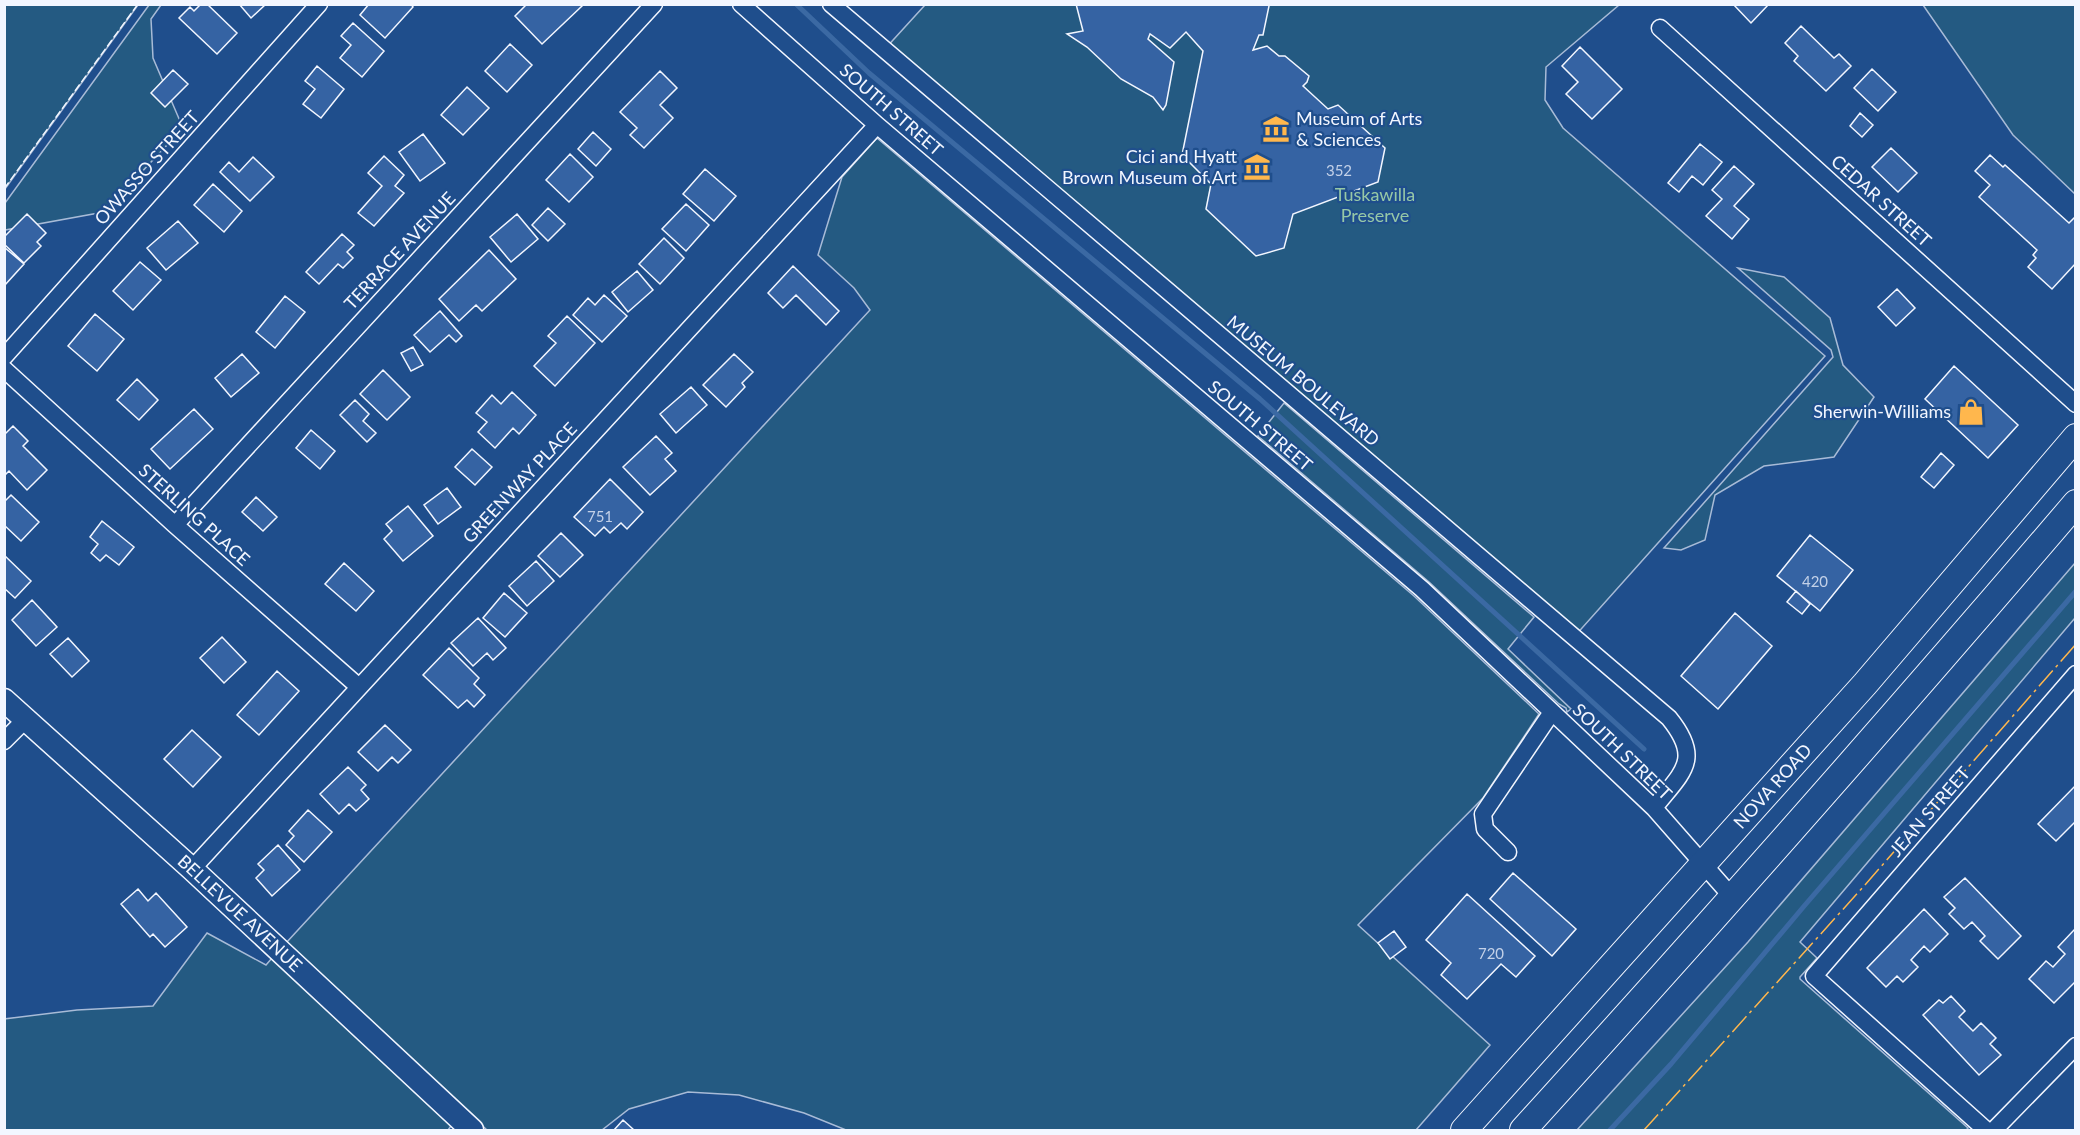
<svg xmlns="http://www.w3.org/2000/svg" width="2080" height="1135" font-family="Lato,sans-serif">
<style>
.green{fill:#245a82;stroke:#a8bbd7;stroke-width:1.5}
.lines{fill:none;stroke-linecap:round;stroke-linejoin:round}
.stream{stroke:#3b69a3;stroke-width:5}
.building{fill:#3563a3;stroke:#f2f6ff;stroke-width:1.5}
.street-casing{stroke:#f2f6ff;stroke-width:19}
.secondary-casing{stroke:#f2f6ff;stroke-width:25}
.primary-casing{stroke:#f2f6ff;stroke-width:28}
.street{stroke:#1f4e8c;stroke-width:16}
.secondary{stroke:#1f4e8c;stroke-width:22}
.primary{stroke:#1f4e8c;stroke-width:26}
.fence{stroke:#f2f6ff;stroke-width:1.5;stroke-dasharray:8 3;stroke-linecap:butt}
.power{stroke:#ffb74d;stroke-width:1.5;stroke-dasharray:21 4.5 3 4.5;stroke-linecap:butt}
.labels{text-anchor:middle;stroke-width:4.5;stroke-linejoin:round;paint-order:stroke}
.number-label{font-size:15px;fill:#c3d1e8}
.street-label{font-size:18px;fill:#f2f6ff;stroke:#1f4e8c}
.poi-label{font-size:18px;fill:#f2f6ff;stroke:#1f4e8c;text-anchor:end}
.park-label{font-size:18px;fill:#97c8a6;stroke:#1f4e8c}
</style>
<rect width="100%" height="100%" fill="#1f4e8c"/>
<path class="green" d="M 5,4 L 138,5 L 5,189 L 4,5 Z
M 149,5 L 161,5 L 151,19 L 153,58 L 183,128 L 104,212 L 5,230 L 5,203 Z
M 925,5 L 1619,5 L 1546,67 L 1545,100 L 1563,128 L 1825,356 L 1574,637 L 884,50 Z
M 1923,5 L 2075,5 L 2075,194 L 2013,135 Z
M 877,138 L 1414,596 L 1539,714 L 1483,798 L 1358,925 L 1490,1045 L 1416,1130 L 846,1130 L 804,1113 L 739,1095 L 688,1092 L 629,1109 L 602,1130 L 487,1130 L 286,943 L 870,310 L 854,288 L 818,255 L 842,177 Z
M 1738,268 L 1784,277 L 1830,318 L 1843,365 L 1874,397 L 1834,457 L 1764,466 L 1715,495 L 1705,540 L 1681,550 L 1664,548 L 1833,357 L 1831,350 Z
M 1284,403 L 1534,617 L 1508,649 L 1571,709 L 1567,712 L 1566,708 L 1559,704 L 1429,582 L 1258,436 Z
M 2075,563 L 2075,618 L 1800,942 L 1817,958 L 1800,977 L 1800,979 L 1968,1128 L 1966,1130 L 1577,1130 L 1748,942 Z
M 207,933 L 266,965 L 272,958 L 454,1128 L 451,1126 L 448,1130 L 5,1130 L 4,1019 L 77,1010 L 153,1006 Z"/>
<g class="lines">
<path class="stream" d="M 796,4 L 869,73 L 1260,399 L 1644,749
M 1610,1130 L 1671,1064 L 1805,905 L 2076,591"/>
</g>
<path class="building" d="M 201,4 L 207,4 L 237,33 L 217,54 L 179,18 L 190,7 L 194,11 Z
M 239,4 L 266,4 L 251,18 Z
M 369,4 L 411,4 L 413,7 L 385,38 L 360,15 Z
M 527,4 L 580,4 L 582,6 L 542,44 L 515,16 Z
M 1076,4 L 1267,4 L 1269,6 L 1263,35 L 1259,35 L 1253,50 L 1267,46 L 1279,56 L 1285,56 L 1309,76 L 1307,82 L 1303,86 L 1328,109 L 1338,105 L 1385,148 L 1378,182 L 1293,214 L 1284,248 L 1256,256 L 1206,209 L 1211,184 L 1182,155 L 1203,51 L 1186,32 L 1170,48 L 1150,34 L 1148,39 L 1174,62 L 1166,105 L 1163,110 L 1153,97 L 1121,79 L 1087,47 L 1067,34 L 1083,31 Z
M 1733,4 L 1769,4 L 1751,23 Z
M 353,23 L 384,51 L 362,77 L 340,58 L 351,45 L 341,36 Z
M 1801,26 L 1834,58 L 1839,54 L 1851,66 L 1826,91 L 1794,61 L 1798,56 L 1785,43 Z
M 510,44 L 532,65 L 507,92 L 485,71 Z
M 1580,47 L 1622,89 L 1592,119 L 1566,94 L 1578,82 L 1562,66 Z
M 317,66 L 344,89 L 321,118 L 303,104 L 315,89 L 305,81 Z
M 1872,69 L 1896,92 L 1878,111 L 1854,88 Z
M 173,70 L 188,84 L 165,107 L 151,93 Z
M 660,71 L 677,88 L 660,105 L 673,118 L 644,148 L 630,135 L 637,128 L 620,112 Z
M 467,87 L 489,108 L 463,135 L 441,115 Z
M 1860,113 L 1873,125 L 1862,137 L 1850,126 Z
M 593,132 L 611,149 L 596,166 L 578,149 Z
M 423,134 L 445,163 L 420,181 L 399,152 Z
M 1700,144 L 1722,162 L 1703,185 L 1692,176 L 1679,192 L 1668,183 Z
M 1891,148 L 1917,173 L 1898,192 L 1872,167 Z
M 570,154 L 593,177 L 569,202 L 546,180 Z
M 1990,155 L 2003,167 L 2005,165 L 2069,223 L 2076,216 L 2076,263 L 2052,289 L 2028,267 L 2036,258 L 2033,255 L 2037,250 L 1979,197 L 1990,185 L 1975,171 Z
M 384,156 L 404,175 L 395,186 L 404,193 L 374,226 L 358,213 L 382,186 L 368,173 Z
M 253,157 L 274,177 L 250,201 L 220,172 L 229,162 L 239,172 Z
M 1734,166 L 1754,184 L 1734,206 L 1749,219 L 1732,239 L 1706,216 L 1722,199 L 1712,190 Z
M 705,169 L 736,196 L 714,221 L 683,194 Z
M 213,184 L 242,211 L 224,232 L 194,205 Z
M 686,204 L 709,225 L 686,251 L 662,229 Z
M 548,208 L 565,224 L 548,241 L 532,225 Z
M 27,214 L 46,233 L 37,242 L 41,246 L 24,263 L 4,244 L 4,237 Z
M 517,214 L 538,239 L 511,262 L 490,237 Z
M 178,221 L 198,243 L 166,270 L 147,248 Z
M 342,234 L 354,245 L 347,252 L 353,258 L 343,268 L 338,264 L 319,284 L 306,272 Z
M 664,238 L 684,258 L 660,284 L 639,264 Z
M 4,247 L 24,264 L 4,286 Z
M 489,250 L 516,279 L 482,311 L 476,305 L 459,321 L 439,299 Z
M 140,262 L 161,280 L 133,310 L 113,291 Z
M 793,266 L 839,311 L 826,325 L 796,295 L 783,308 L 768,293 Z
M 637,271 L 653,290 L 628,312 L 612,292 Z
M 1897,289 L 1915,308 L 1896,326 L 1878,307 Z
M 604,295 L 627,316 L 602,342 L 573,315 L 588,298 L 595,305 Z
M 285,296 L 305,312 L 275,348 L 256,332 Z
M 440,311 L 462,336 L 456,342 L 449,335 L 430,352 L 414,335 Z
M 95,314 L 124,339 L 97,371 L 68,346 Z
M 567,316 L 595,343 L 555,386 L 534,366 L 556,343 L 548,336 Z
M 413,347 L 423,365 L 411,371 L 401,353 Z
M 242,354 L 259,373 L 231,397 L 215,378 Z
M 734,354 L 753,372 L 742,383 L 745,387 L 726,407 L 703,385 Z
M 1954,366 L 2018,425 L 1988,458 L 1925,399 Z
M 383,370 L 410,397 L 387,420 L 360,394 Z
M 137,379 L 158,400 L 139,420 L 117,400 Z
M 691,387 L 707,405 L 676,433 L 660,414 Z
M 512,392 L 536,415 L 519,434 L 513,428 L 495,448 L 478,432 L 487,422 L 476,413 L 492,395 L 501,404 Z
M 355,400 L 369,414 L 363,421 L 376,433 L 367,442 L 340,415 Z
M 194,409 L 213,429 L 170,469 L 151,449 Z
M 13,426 L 28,441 L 23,446 L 47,470 L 27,490 L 9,471 L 4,476 L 4,431 L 6,433 Z
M 311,430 L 335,451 L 320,469 L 296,448 Z
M 656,436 L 672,453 L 665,459 L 676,471 L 650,495 L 623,467 Z
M 472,449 L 492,467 L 475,485 L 455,467 Z
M 1941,453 L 1954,465 L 1934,488 L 1921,477 Z
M 610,479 L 643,512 L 627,529 L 621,523 L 610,533 L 604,527 L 595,536 L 574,517 Z
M 447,488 L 461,507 L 438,524 L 424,505 Z
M 11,495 L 39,522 L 21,541 L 4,525 L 4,502 Z
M 256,497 L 277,517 L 263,531 L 242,512 Z
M 408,506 L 433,536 L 403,561 L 384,539 L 392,531 L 386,524 Z
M 102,521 L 134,547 L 119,565 L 106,555 L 100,561 L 91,553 L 98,544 L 90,537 Z
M 561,533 L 583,555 L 560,577 L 538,556 Z
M 1810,535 L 1853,570 L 1820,611 L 1777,576 Z
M 4,555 L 31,581 L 15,598 L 4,588 Z
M 536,561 L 554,581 L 527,606 L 509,586 Z
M 344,563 L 374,591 L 356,611 L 325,584 Z
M 1796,591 L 1810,604 L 1802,614 L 1787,602 Z
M 504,593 L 527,613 L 505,637 L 483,618 Z
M 32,600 L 57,627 L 36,646 L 12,620 Z
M 1735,613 L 1772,646 L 1718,709 L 1681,676 Z
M 478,618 L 506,648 L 493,660 L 487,653 L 473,666 L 451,643 Z
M 222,637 L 246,662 L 224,683 L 200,658 Z
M 68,638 L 89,661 L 72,677 L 50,654 Z
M 449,648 L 479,678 L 474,684 L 485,695 L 474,707 L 467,700 L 458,708 L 423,675 Z
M 277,671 L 299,691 L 259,735 L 237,715 Z
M 385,725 L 411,750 L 398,763 L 392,757 L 378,771 L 358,752 Z
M 192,730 L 221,757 L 193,787 L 164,759 Z
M 348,767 L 366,785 L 361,790 L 369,799 L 356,811 L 349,804 L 339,814 L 320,794 Z
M 2076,785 L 2076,821 L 2056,841 L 2038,824 Z
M 308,810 L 332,832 L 304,862 L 286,845 L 294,836 L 289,831 Z
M 278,845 L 300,870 L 272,896 L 256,878 L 264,870 L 258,864 Z
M 1513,873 L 1576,929 L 1552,956 L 1490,899 Z
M 1965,878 L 2021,936 L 1998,959 L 1980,941 L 1985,936 L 1972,922 L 1964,929 L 1949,914 L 1955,908 L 1944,897 Z
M 138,889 L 148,901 L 156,893 L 187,927 L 165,947 L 153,934 L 150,937 L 121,904 Z
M 1467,894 L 1535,956 L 1516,977 L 1501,964 L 1467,999 L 1441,975 L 1451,963 L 1426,940 Z
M 1924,909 L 1948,934 L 1930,952 L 1924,946 L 1911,960 L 1918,967 L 1903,982 L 1897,976 L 1886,987 L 1867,968 Z
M 2074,930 L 2076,932 L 2076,981 L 2054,1003 L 2029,979 L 2046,961 L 2053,967 L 2065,954 L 2058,947 Z
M 1394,931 L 1406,947 L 1390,959 L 1378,943 Z
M 1951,996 L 1965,1011 L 1959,1017 L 1973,1031 L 1981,1023 L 1996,1038 L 1990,1044 L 2001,1055 L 1979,1075 L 1923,1015 L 1939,1000 L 1943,1003 Z
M 623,1120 L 634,1130 L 614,1130 Z"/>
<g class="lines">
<defs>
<path id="street" d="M 741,4 L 877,125 L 1422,589 L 1654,808 L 1733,898
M 831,4 L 1669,718 C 1703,760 1682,772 1654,808
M 1660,28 L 2076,404
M 4,357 L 319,4
M 4,369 L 175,525 L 359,687
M 175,525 L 654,4
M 4,741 L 25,720
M 1508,852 L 1485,829 L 1483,814 L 1552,712
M 192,869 L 877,125
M 1986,1130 L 1814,976 L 2076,674
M 1994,1130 L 2076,1046"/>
<g id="secondary">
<path id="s1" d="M 4,700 L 192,869 L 472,1130"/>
</g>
<g id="primary">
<path id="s2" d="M 1464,1130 L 1865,684 L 2076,437"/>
<path d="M 1523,1130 C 1710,924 1895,715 2076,503"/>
</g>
</defs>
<use href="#street" class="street-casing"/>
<use href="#secondary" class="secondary-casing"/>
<use href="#primary" class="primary-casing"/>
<use href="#street" class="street"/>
<use href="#secondary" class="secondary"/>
<use href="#primary" class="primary"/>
<path class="fence" d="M 4,189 L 138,4"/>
<path class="power" d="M 1644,1130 L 1864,886 L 2076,644"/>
</g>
<defs>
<symbol id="museum-bare" viewBox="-9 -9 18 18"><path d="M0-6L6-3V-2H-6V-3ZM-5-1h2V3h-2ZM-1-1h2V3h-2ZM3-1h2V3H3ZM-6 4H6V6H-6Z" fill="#ffb74d" stroke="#1f4e8c" stroke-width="2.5" paint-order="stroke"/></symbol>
<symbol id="shop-bare" viewBox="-9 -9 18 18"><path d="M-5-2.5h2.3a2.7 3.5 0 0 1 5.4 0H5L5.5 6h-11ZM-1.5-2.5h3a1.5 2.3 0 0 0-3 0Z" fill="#ffb74d" stroke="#1f4e8c" stroke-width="2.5" paint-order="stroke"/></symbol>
</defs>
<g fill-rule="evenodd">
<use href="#museum-bare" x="1257" y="110" width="38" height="38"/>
<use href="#museum-bare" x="1238" y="148" width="38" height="38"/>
<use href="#shop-bare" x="1952" y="393" width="38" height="38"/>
</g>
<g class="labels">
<g class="number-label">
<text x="1339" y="176">352</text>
<text x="600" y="522">751</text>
<text x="1815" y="587">420</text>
<text x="1491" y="959">720</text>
</g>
<g class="street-label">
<text transform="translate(891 110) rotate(41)" y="6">SOUTH STREET</text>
<text transform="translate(147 168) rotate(-48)" y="6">OWASSO STREET</text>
<text transform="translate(1881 201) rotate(42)" y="6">CEDAR STREET</text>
<text transform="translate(400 251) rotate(-47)" y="6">TERRACE AVENUE</text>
<text transform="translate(1303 381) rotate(40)" y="6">MUSEUM BOULEVARD</text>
<text transform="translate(1260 426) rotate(40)" y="6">SOUTH STREET</text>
<text transform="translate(520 483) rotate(-47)" y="6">GREENWAY PLACE</text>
<text transform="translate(194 515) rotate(42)" y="6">STERLING PLACE</text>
<text transform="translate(1622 752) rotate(44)" y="6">SOUTH STREET</text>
<text dy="6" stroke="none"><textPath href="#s2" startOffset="462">NOVA ROAD</textPath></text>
<text transform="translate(1930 812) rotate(-49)" y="6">JEAN STREET</text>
<text dy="6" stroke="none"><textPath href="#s1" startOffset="318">BELLEVUE AVENUE</textPath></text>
</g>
<g class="poi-label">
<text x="1296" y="125" text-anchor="start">Museum of Arts<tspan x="1296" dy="21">&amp; Sciences</tspan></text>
<text x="1237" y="163">Cici and Hyatt<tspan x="1237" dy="21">Brown Museum of Art</tspan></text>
<text x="1951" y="418">Sherwin-Williams</text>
</g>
<g class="park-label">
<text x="1375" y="201">Tuskawilla<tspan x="1375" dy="21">Preserve</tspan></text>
</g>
</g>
<rect width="2080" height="1135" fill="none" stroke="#f2f6ff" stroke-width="12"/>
</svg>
